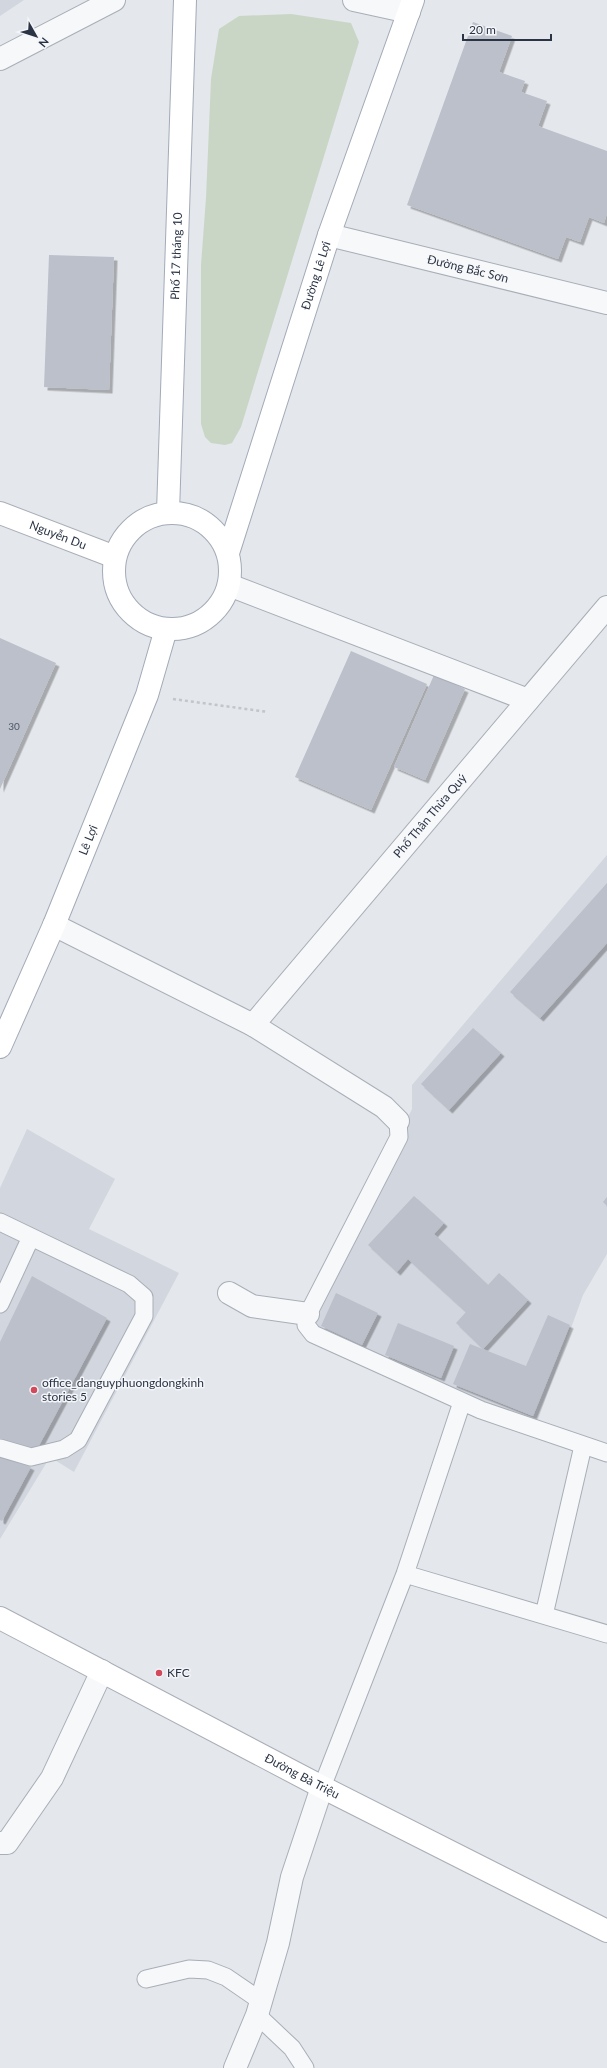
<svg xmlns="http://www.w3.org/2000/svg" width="607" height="2068" font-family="Lato,sans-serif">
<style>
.built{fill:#d2d6de}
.green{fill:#c9d6c5}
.building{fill:#bbc0ca;filter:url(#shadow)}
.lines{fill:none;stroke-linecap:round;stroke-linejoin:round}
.service-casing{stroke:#a9aeb7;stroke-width:19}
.minor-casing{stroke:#a9aeb7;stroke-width:24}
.tertiary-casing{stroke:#a9aeb7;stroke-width:24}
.secondary-casing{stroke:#a9aeb7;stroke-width:24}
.primary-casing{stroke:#a3abb8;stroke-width:24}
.path{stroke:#c2c5cb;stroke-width:2.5;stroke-dasharray:3 3;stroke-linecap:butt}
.service{stroke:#f7f8fa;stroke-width:17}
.minor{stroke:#f7f8fa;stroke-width:22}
.tertiary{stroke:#f7f8fa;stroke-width:22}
.secondary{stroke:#fff;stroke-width:22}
.primary{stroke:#fff;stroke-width:22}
.poi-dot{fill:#d1495b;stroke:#f4f6f9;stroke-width:1.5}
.labels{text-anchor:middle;stroke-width:3;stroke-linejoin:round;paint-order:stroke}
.number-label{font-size:10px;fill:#4f5766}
.street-label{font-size:12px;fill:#2b3445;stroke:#f4f6f9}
.poi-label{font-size:12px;fill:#2b3445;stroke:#f4f6f9;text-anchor:start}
</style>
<defs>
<filter id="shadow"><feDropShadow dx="3.5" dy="3.5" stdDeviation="0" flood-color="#0004"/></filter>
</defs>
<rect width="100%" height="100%" fill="#e4e7ec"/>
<path class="built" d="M 0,0 L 24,0 L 0,16 Z
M 607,855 L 607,1254 L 583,1295 L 536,1425 L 303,1328 L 412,1109 L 412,1085 Z
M 27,1129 L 115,1179 L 89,1229 L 179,1273 L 74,1472 L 50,1457 L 0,1539 L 0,1188 Z"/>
<path class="green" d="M 291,14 L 351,23 L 359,42 L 241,427 L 232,443 L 225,445 L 211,443 L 205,437 L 201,424 L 201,265 L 206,198 L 211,79 L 219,29 L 239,16 Z"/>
<path class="building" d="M 473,22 L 512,36 L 499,72 L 525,81 L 521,92 L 547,101 L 538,126 L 607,151 L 607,213 L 604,223 L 589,217 L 580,242 L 566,237 L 558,259 L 407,205 Z
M 49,255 L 114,257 L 109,390 L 44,387 Z
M 0,638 L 56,663 L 0,789 Z
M 351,651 L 427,684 L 371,810 L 295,777 Z
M 434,675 L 465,689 L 425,780 L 394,767 Z
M 607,883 L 607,943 L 540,1018 L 510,992 Z
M 473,1028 L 501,1053 L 449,1110 L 421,1084 Z
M 414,1196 L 444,1223 L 434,1234 L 488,1285 L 499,1273 L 528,1300 L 483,1349 L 456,1323 L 466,1312 L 408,1259 L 397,1272 L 368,1245 Z
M 607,1197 L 607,1206 L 603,1202 Z
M 32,1276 L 107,1318 L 34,1455 L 0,1438 L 0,1342 Z
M 336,1293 L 378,1313 L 362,1345 L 321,1326 Z
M 548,1315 L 570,1325 L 533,1416 L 453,1384 L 470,1344 L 526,1366 Z
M 398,1323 L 454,1346 L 441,1378 L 385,1355 Z
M 0,1451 L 31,1467 L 2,1521 L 0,1520 Z"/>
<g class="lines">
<defs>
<path id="service" d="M 398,1121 L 399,1137 L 308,1314 L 306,1325 L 313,1334 L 481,1410 L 607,1453
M 0,1222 L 129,1284 L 144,1297 L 144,1316 L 78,1440 L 64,1449 L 31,1457 L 0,1448
M 0,1304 L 31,1237
M 405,1574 L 607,1634
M 544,1615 L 583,1446
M 322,1787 L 405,1574 L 462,1402
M 146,1979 L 189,1969 L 208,1970 L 226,1977 L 261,2001
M 257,2015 L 292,2048 L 305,2068"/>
<g id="minor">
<path d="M 354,0 L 409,12"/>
<path d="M 0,59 L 114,0"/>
<path d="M 229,585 L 528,700"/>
<path d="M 54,925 L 253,1025 L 384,1107 L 398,1121"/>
<path id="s1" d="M 253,1025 L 607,607"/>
<path d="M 229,1293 L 252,1306 L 308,1314"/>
<path d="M 0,1843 L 7,1843 L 52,1778 L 102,1671"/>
<path d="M 235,2068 L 257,2015 L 278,1943 L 292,1877 L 322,1787"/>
</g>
<g id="tertiary">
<path id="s2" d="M 329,235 L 607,303"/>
</g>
<g id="secondary">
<path id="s3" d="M 0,513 L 115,557"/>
<path id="s4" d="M 0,1618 L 322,1787 L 607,1931"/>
</g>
<g id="primary">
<path id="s5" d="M 168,512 L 185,0"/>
<circle cx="172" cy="571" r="58"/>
<path id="s6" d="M 228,553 L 329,235 L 413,0"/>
<path id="s7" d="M 0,1047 L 54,925 L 147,695 L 166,629"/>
</g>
</defs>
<use href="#service" class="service-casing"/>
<use href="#minor" class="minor-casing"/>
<use href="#tertiary" class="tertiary-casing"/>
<use href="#secondary" class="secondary-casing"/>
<use href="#primary" class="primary-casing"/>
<path class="path" d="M 173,699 L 268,712"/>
<use href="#service" class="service"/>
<use href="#minor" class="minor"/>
<use href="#tertiary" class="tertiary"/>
<use href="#secondary" class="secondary"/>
<use href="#primary" class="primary"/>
</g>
<g class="poi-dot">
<circle cx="34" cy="1390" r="4"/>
<circle cx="159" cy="1673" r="4"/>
</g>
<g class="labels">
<g class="number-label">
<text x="14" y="730">30</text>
</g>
<g class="street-label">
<text dy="4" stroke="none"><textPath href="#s5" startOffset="256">Phố 17 tháng 10</textPath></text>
<text dy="4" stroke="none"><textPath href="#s2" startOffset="143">Đường Bắc Sơn</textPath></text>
<text dy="4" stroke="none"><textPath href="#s6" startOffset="291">Đường Lê Lợi</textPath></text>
<text dy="4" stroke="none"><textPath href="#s3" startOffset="62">Nguyễn Du</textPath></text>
<text dy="4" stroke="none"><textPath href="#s1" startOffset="274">Phố Thân Thừa Quý</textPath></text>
<text dy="4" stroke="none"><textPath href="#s7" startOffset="225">Lê Lợi</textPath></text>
<text dy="4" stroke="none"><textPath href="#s4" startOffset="341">Đường Bà Triệu</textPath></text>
</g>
<g class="poi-label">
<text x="42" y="1387">office_danguyphuongdongkinh<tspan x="42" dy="14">stories 5</tspan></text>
<text x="167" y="1677">KFC</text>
</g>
</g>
<g transform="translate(36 36) rotate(129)" stroke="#f4f6f9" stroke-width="3" paint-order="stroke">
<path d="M0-3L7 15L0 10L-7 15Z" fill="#2b3445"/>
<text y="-6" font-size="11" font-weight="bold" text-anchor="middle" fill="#2b3445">N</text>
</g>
<path d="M463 34v6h88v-6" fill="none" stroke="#2b3445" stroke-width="2"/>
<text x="469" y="34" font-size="12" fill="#2b3445" stroke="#f4f6f9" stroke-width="3" paint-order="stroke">20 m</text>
</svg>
